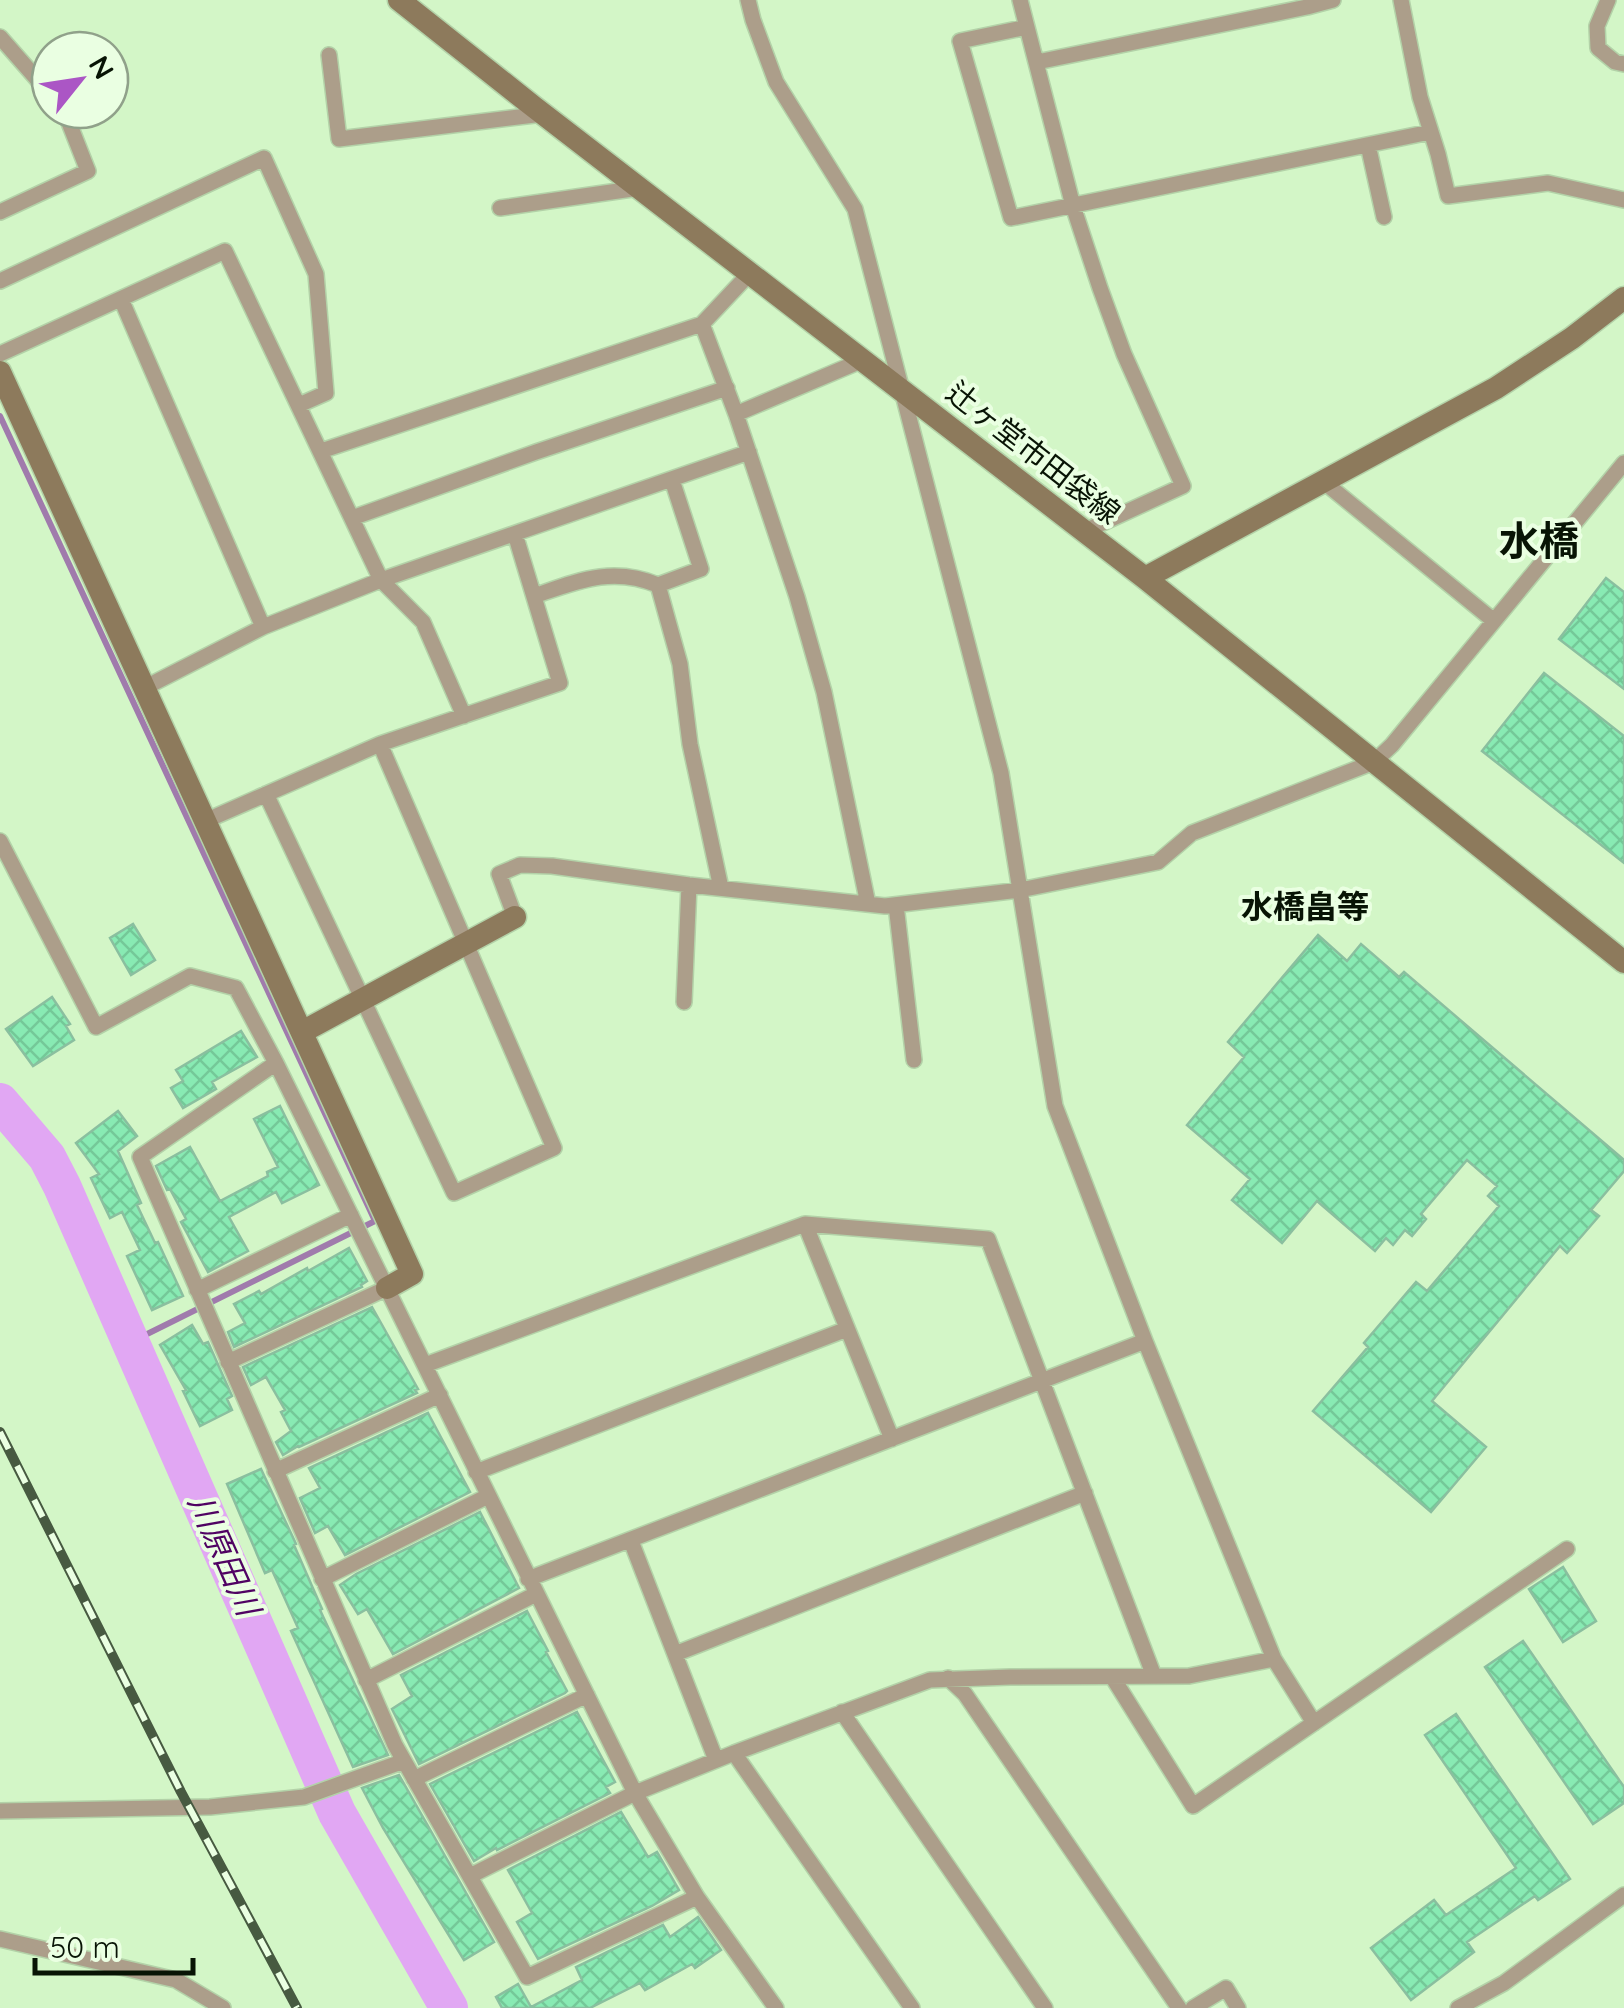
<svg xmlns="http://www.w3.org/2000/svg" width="1624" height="2008" font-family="Quicksand,'Noto Sans JP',sans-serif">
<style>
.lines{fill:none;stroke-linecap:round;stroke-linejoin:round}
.stream{stroke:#a07bac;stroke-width:6}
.river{stroke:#e1a7f3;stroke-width:38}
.building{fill:url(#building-cross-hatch);stroke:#8abf9f;stroke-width:2.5}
.street-casing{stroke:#b3d2a8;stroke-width:18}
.secondary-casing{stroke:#b3d2a8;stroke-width:25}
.street{stroke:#ac9e8a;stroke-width:15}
.secondary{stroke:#8d7a5c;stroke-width:22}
.rail-casing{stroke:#475a41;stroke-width:10}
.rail{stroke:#eaffe2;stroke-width:6;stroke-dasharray:19;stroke-linecap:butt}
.labels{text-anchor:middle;stroke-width:8;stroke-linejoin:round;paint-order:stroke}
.street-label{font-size:30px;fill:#081405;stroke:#eaffe2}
.neighbourhood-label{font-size:32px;font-weight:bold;fill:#081405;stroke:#eaffe2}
.water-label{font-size:32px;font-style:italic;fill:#500363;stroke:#eaffe2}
.district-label{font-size:40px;font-weight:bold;fill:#081405;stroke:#eaffe2}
</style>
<defs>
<pattern id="building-cross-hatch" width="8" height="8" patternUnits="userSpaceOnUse" patternTransform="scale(2.5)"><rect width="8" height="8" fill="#88eab3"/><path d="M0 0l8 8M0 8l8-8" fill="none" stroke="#74c898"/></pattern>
</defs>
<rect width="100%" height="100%" fill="#d3f6c7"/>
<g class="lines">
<path class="stream" d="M 0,416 L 375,1221 L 129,1343"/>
<path class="river" d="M 0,1102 L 47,1157 L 62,1186 L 337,1813 L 449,2008"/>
</g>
<path class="building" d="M 1606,578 L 1624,592 L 1624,689 L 1559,639 Z
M 1544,673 L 1624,736 L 1624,863 L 1482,751 Z
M 133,924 L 155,960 L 131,975 L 110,938 Z
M 1318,935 L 1347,961 L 1361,944 L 1399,977 L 1404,972 L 1624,1160 L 1624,1171 L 1591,1210 L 1599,1216 L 1567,1253 L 1560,1246 L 1432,1401 L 1486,1447 L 1431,1512 L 1313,1411 L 1368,1347 L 1364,1343 L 1416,1282 L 1427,1291 L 1499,1206 L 1488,1196 L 1497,1186 L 1467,1160 L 1421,1214 L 1426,1219 L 1412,1236 L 1405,1230 L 1393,1245 L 1386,1238 L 1375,1251 L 1317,1201 L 1282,1243 L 1232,1200 L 1250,1179 L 1187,1125 L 1244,1057 L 1228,1042 Z
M 52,997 L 70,1024 L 66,1026 L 74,1040 L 33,1066 L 6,1029 Z
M 241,1031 L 257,1057 L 212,1082 L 216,1089 L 183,1108 L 171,1088 L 183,1081 L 176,1070 Z
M 280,1106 L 319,1185 L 282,1203 L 276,1192 L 229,1217 L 248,1251 L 208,1272 L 181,1222 L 186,1219 L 170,1189 L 167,1190 L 156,1166 L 190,1147 L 220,1201 L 268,1176 L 267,1172 L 278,1167 L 254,1119 Z
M 118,1111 L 137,1136 L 118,1151 L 141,1203 L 137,1205 L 155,1243 L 158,1242 L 183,1296 L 152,1310 L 127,1256 L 140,1250 L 122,1212 L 110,1218 L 91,1178 L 99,1174 L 76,1143 Z
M 349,1248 L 367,1281 L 361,1285 L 362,1287 L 234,1347 L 228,1332 L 245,1323 L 234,1304 L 259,1291 L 261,1294 L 307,1268 L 308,1271 Z
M 372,1307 L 418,1389 L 415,1390 L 417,1393 L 299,1447 L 298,1446 L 283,1455 L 276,1442 L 291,1431 L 281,1412 L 285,1410 L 266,1377 L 251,1385 L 243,1367 Z
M 192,1325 L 203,1344 L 208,1342 L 232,1396 L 227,1399 L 232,1410 L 200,1426 L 183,1391 L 186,1390 L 160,1345 Z
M 428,1413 L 470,1492 L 345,1555 L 328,1526 L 315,1533 L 300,1498 L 320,1488 L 309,1468 Z
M 261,1469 L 296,1544 L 294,1545 L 322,1609 L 320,1610 L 388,1755 L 353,1767 L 291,1631 L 298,1628 L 272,1570 L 265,1573 L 227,1484 Z
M 480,1512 L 519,1588 L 393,1654 L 367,1609 L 358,1614 L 340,1585 L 356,1574 Z
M 1563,1567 L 1596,1621 L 1563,1642 L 1529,1589 Z
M 527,1611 L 548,1651 L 546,1652 L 567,1691 L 565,1693 L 419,1764 L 392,1709 L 412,1696 L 401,1675 Z
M 1523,1641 L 1624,1787 L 1624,1803 L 1593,1824 L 1485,1667 Z
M 577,1712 L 615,1782 L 606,1787 L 610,1793 L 497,1850 L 496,1848 L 474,1861 L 430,1784 Z
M 1456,1714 L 1570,1879 L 1538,1900 L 1535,1896 L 1467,1942 L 1474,1952 L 1411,2000 L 1371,1948 L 1434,1900 L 1446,1915 L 1516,1868 L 1425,1735 Z
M 399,1775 L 494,1942 L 464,1960 L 383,1828 L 362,1788 Z
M 621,1812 L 648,1857 L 657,1852 L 679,1890 L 652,1906 L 538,1959 L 517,1922 L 532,1913 L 508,1870 Z
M 698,1917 L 721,1950 L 695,1968 L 692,1964 L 645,1990 L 640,1983 L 590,2008 L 502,2008 L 496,1997 L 518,1984 L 531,2007 L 582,1980 L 576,1967 L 663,1925 L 670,1937 Z"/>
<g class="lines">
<defs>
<path id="street" d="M 748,0 L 753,20 L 776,82 L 855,209 L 1001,773 L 1055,1106 L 1145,1341 L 1274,1659 L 1314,1723
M 1020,0 L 1073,206 L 1100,288 L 1124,354 L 1183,486 L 1085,531
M 1401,0 L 1420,97 L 1438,154 L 1448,196 L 1548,183 L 1624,200
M 1608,0 L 1597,26 L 1598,48 L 1615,62 L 1624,64
M 1027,27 L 960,41 L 1011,218 L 1430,132
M 0,37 L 50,94
M 329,55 L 339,139 L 543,114
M 1037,62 L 1307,7 L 1333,0
M 1368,145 L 1384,217
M 500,208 L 639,188
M 0,212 L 88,171 L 64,110
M 0,281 L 264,158 L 316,274 L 326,393 L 299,405
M 121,299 L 263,627
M 702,324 L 736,414 L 797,597 L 824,692 L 868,904
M 0,354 L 225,251 L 381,580 L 423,622 L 464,716
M 736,414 L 863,360
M 321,451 L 702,324 L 750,273
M 672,480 L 701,569 L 658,585 L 680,664 L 690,744 L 721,888
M 1324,482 L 1494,621
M 352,518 L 536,452 L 727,388
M 534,596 C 578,581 612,566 658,585
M 144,688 L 263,627 L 381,580 L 749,452
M 380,744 L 560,683 L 515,534
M 205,821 L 380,744 L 554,1148 L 454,1193 L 266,794
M 0,841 L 96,1027 L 190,976 L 236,988 L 276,1063
M 896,905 L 914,1060
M 515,917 L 499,874 L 520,865 L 552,866 L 689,885 L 885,906 L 1020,890 L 1158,862 L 1192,833 L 1374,762 L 1392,745 L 1624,463
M 684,1002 L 689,885
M 805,1224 L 892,1439
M 197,1290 L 351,1215
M 228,1362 L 387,1288
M 425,1365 L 805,1224 L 988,1239 L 1154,1676
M 275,1471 L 440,1395
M 476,1472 L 847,1329
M 631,1541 L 716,1760
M 322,1579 L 488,1496
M 528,1579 L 1145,1341
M 675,1654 L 1085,1493
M 948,1678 L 965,1694 L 1179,2008
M 1113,1678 L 1193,1806 L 1567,1549
M 366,1680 L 536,1594
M 842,1712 L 1045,2008
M 734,1753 L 912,2008
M 414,1779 L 587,1695
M 0,1811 L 210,1807 L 304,1797 L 404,1761
M 470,1876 L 635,1793 L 734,1753 L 930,1680 L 1010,1677 L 1189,1676 L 1274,1659
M 697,1897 L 527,1977 L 395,1745 L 140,1157 L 276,1063 L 635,1793 L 697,1897 L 776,2008
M 0,1939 L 176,1980 L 223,2008
M 1193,2008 L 1226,1988 L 1238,2008
M 1458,2008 L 1504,1983 L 1624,1895"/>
<path id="secondary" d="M 399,0 L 534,107 L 1145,578 L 1624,962
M 0,372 L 412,1274 L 387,1288
M 1145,578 L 1496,388 L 1572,338 L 1624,298
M 302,1032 L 515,917"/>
</defs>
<use href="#street" class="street-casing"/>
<use href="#secondary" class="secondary-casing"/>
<use href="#street" class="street"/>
<use href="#secondary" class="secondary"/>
<defs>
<path id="rail" d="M 0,1432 L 181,1792 L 297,2008"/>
</defs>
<use href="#rail" class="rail-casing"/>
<use href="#rail" class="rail"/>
</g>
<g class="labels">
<g class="street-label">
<text transform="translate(1033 453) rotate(38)" y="10">辻ヶ堂市田袋線</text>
</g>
<g class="neighbourhood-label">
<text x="1305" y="918">水橋畠等</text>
</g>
<g class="water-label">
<text transform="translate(224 1555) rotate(66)" y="11">川原田川</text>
</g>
<g class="district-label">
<text x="1539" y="555">水橋</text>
</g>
</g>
<g transform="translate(80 80) rotate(60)"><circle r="48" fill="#eaffe2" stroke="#90a18a" stroke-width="2.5"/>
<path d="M0-8L18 38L0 25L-18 38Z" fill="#ab56c5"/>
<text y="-15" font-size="28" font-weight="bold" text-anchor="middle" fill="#081405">N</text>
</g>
<path d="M35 1958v15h158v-15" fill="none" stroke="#081405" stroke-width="5"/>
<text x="50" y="1958" font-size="30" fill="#081405" stroke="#eaffe2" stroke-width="8" paint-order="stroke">50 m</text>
</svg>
